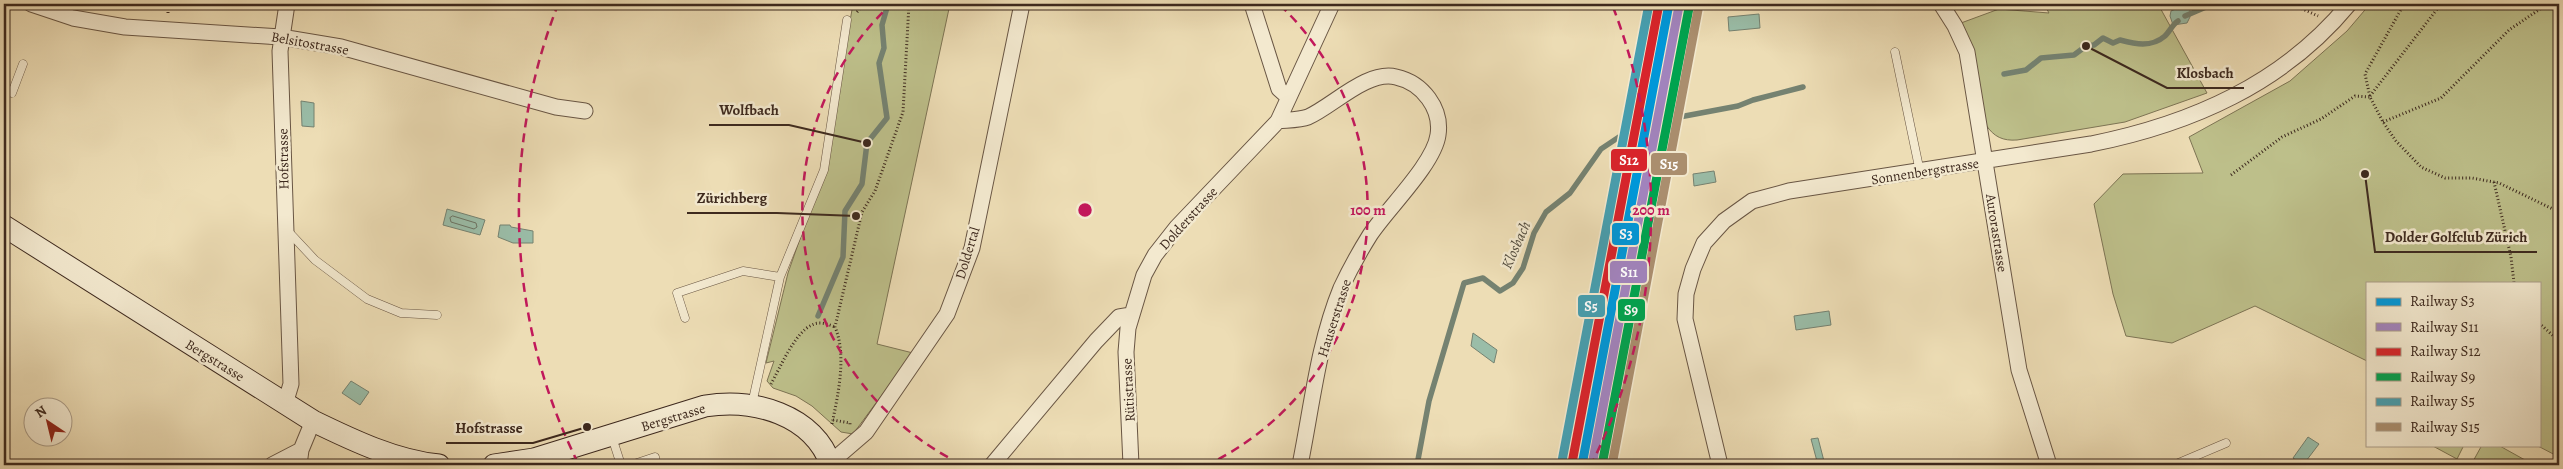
<svg xmlns="http://www.w3.org/2000/svg" width="2563" height="469" font-family="Alegreya,serif">
<style>
.green{fill:#bdbf8a;stroke:#7d7454}
.water{fill:#9abda8;stroke:#758271}
.lines{fill:none;stroke-linecap:round;stroke-linejoin:round}
.shore{stroke:#6c7363;stroke-width:1}
.stream{stroke:#758271;stroke-width:5.5}
.service-casing{stroke:#695644;stroke-width:9}
.minor-casing{stroke:#695644;stroke-width:17}
.secondary-casing{stroke:#3d291e;stroke-width:23}
.path{stroke:#3d291e;stroke-width:3;stroke-dasharray:1 2.5;stroke-linecap:butt}
.service{stroke:#f3e9cf;stroke-width:8}
.minor{stroke:#f3e9cf;stroke-width:15}
.secondary{stroke:#f3e9cf;stroke-width:21}
.rail-1-casing{stroke:#f3e9cf;stroke-width:12}
.rail-2-casing{stroke:#f3e9cf;stroke-width:12}
.rail-3-casing{stroke:#f3e9cf;stroke-width:12}
.rail-4-casing{stroke:#f3e9cf;stroke-width:12}
.rail-5-casing{stroke:#f3e9cf;stroke-width:12}
.rail-6-casing{stroke:#f3e9cf;stroke-width:12}
.rail-1{stroke:#0097d8;stroke-width:9}
.rail-2{stroke:#a183bc;stroke-width:9}
.rail-3{stroke:#d8242b;stroke-width:9}
.rail-4{stroke:#00a34f;stroke-width:9}
.rail-5{stroke:#469fb0;stroke-width:9}
.rail-6{stroke:#aa8e6e;stroke-width:9}
.ring{fill:none;stroke:#c2185b;stroke-width:2.5;stroke-dasharray:9 6}
.labels{text-anchor:middle;stroke-width:5;stroke-linejoin:round;paint-order:stroke}
.street-label{font-size:14px;fill:#3d291e;stroke:#f3e9cf}
.water-label{font-size:15px;font-style:italic;fill:#544e40;stroke:#f3e9cf}
.centre{fill:#c2185b;stroke:#f3e9cf;stroke-width:2.5}
.ring-label{font-size:15px;text-anchor:middle;font-weight:bold;fill:#c2185b;stroke:#f3e9cf;stroke-width:5;stroke-linejoin:round;paint-order:stroke}
.leader{fill:none;stroke:#3d291e;stroke-width:2}
.callout-dot{fill:#3d291e;stroke:#f3e9cf;stroke-width:2}
.callout-label{font-size:15px;text-anchor:middle;font-weight:bold;fill:#3d291e;stroke:#f3e9cf;stroke-width:5;stroke-linejoin:round;paint-order:stroke}
.line-badge{stroke:#f3e9cf;stroke-width:2}
.badge-label{font-size:14px;text-anchor:middle;font-weight:bold;fill:#fff}
</style>
<rect width="100%" height="100%" fill="#edddb5"/>
<filter id="stains"><feTurbulence type="fractalNoise" baseFrequency=".004" numOctaves="4"/><feColorMatrix values="0 0 0 0 .2 0 0 0 0 .09 0 0 0 0 .02 0 0 0 .5 -.17"/></filter>
<radialGradient id="worn" r=".72"><stop offset=".6" stop-color="#630" stop-opacity="0"/><stop offset="1" stop-color="#630" stop-opacity=".3"/></radialGradient>
<path class="green" d="M 853,4 L 950,4 L 877,344 L 913,353 L 853,434 L 841,432 L 812,406 L 796,396 L 773,388 L 767,381 L 774,361 L 766,363 L 788,273 L 824,170 Z
M 2044,4 L 2158,4 L 2207,93 L 2125,122 L 2017,140 C 2003,141 1994,137 1986,125 L 1961,23 L 1999,9 L 2049,13 Z
M 2370,4 L 2559,4 L 2559,457 L 2536,445 L 2539,445 L 2539,283 L 2367,283 L 2367,361 L 2255,306 L 2172,343 L 2126,336 L 2113,294 L 2094,204 L 2123,174 L 2203,173 L 2189,137 L 2290,81 L 2347,31 Z
M 2431,445 L 2464,445 L 2457,459 Z
M 2482,445 L 2498,445 L 2534,465 L 2471,465 Z"/>
<path class="water" d="M 2182,6 L 2190,7 L 2190,17 L 2187,23 L 2173,25 L 2170,16 L 2171,11 Z
M 1759,14 L 1760,28 L 1729,31 L 1728,17 Z
M 301,101 L 314,103 L 314,127 L 302,126 Z
M 1714,171 L 1716,182 L 1694,186 L 1693,174 Z
M 447,209 L 485,220 L 480,235 L 443,225 Z
M 500,225 L 510,225 L 511,227 L 533,231 L 533,243 L 513,243 L 498,237 Z
M 1829,311 L 1831,325 L 1796,330 L 1794,316 Z
M 1473,333 L 1497,350 L 1494,363 L 1471,346 Z
M 351,381 L 369,392 L 360,405 L 342,393 Z
M 2308,437 L 2319,444 L 2303,465 L 2293,458 Z
M 1818,438 L 1825,465 L 1818,465 L 1811,439 Z"/>
<g class="lines">
<path class="shore" d="M 453,216 L 476,223 L 477,227 L 474,229 L 451,222 L 450,218 Z"/>
<path class="stream" d="M 2185,16 L 2213,4
M 2004,74 L 2026,70 L 2041,58 L 2074,55 L 2086,46 L 2094,45 L 2103,38 L 2113,43 L 2120,40 C 2135,44 2151,48 2165,36 C 2170,31 2172,25 2178,21
M 818,316 L 843,257 L 845,211 L 862,184 L 867,143 L 887,118 L 879,63 L 884,48 L 882,25 L 888,4
M 1417,465 L 1429,401 L 1464,283 L 1483,278 L 1500,291 L 1513,283 L 1523,268 L 1534,233 L 1546,212 L 1570,193 L 1601,149 L 1637,125 L 1738,106 L 1753,100 L 1803,87"/>
<defs>
<path id="service" d="M 1895,52 L 1920,172
M 4,90 L 12,93 L 23,64
M 286,229 L 315,260 L 367,299 L 401,313 L 437,315
M 685,318 L 677,293 L 743,271 L 780,277
M 752,404 L 780,277 L 824,170 L 847,20
M 612,437 L 621,465
M 631,465 L 655,457 L 657,465
M 2174,465 L 2226,443"/>
<path id="minor" d="M 31,4 L 73,18 L 125,27 L 281,37 L 341,47 L 556,107 L 585,111
M 1252,4 L 1279,89 L 1288,97
M 1941,4 L 1955,26 L 1967,52 L 2019,370 L 2049,465
M 1278,121 C 1287,120 1300,120 1308,117 C 1333,106 1367,70 1396,77 C 1423,83 1442,109 1438,135 C 1434,164 1387,209 1370,235 C 1360,251 1349,271 1341,288 C 1318,344 1312,406 1300,465
M 285,404 L 291,384 L 280,51 L 287,4
M 830,463 L 866,432 L 947,314 L 972,248 L 1022,4
M 272,465 L 301,450
M 299,465 L 301,450 L 313,421
M 992,465 L 1096,341 L 1119,317 L 1131,315
M 1131,465 L 1126,352 L 1128,328 L 1144,275 L 1155,255 L 1177,227 L 1278,121 L 1332,4
M 1720,465 L 1685,319 L 1686,294 L 1693,269 L 1704,243 L 1724,221 L 1752,201 L 1789,191 L 2091,144 C 2191,124 2283,84 2349,4"/>
<path id="secondary" d="M 4,226 L 313,421 C 352,440 396,461 439,465
M 494,465 L 534,459 L 705,406 C 753,398 813,414 831,465"/>
</defs>
<use href="#service" class="service-casing"/>
<use href="#minor" class="minor-casing"/>
<use href="#secondary" class="secondary-casing"/>
<path class="path" d="M 2292,4 L 2318,16
M 2404,4 L 2365,74 L 2370,97 L 2383,122 L 2396,141 L 2421,167 L 2445,178 L 2472,178 L 2499,183 L 2559,212
M 857,12 L 864,4
M 168,13 L 168,4
M 2370,96 L 2441,4
M 2383,122 L 2441,98 L 2509,30 L 2543,7 L 2555,4
M 2231,175 L 2282,137 L 2321,119 L 2355,96 L 2370,97
M 2494,182 L 2511,257 L 2514,283
M 2539,323 L 2559,341
M 771,384 C 780,368 795,332 812,325 C 819,321 828,324 835,327
M 833,420 L 850,423 L 850,425
M 832,424 C 838,395 847,355 835,327 L 862,212 L 875,191 L 903,112 L 909,4
M 1485,465 L 1485,464"/>
<use href="#service" class="service"/>
<use href="#minor" class="minor"/>
<use href="#secondary" class="secondary"/>
<defs>
<path id="rail-1" d="M 1582,465 L 1669,4"/>
<path id="rail-2" d="M 1592,465 L 1679,6"/>
<path id="rail-3" d="M 1572,463 L 1659,4"/>
<path id="rail-4" d="M 1602,465 L 1689,8"/>
<path id="rail-5" d="M 1562,461 L 1649,4"/>
<path id="rail-6" d="M 1612,465 L 1698,10"/>
</defs>
<use href="#rail-1" class="rail-1-casing"/>
<use href="#rail-2" class="rail-2-casing"/>
<use href="#rail-3" class="rail-3-casing"/>
<use href="#rail-4" class="rail-4-casing"/>
<use href="#rail-5" class="rail-5-casing"/>
<use href="#rail-6" class="rail-6-casing"/>
<use href="#rail-1" class="rail-1"/>
<use href="#rail-2" class="rail-2"/>
<use href="#rail-3" class="rail-3"/>
<use href="#rail-4" class="rail-4"/>
<use href="#rail-5" class="rail-5"/>
<use href="#rail-6" class="rail-6"/>
</g>
<g class="ring">
<path d="M961 464A283 283 0 0 1 890 5M1280 5A283 283 0 0 1 1209 464"/>
<path d="M578 463A566 566 0 0 1 557 7M1613 7A566 566 0 0 1 1592 463"/>
</g>
<g class="labels">
<g class="street-label">
<text transform="translate(310 43) rotate(10)" y="5">Belsitostrasse</text>
<text transform="translate(283 159) rotate(-91)" y="5">Hofstrasse</text>
<text transform="translate(1925 171) rotate(-9)" y="5">Sonnenbergstrasse</text>
<text transform="translate(1188 218) rotate(-48)" y="5">Dolderstrasse</text>
<text transform="translate(1997 233) rotate(81)" y="5">Aurorastrasse</text>
<text transform="translate(967 253) rotate(-73)" y="5">Doldertal</text>
<text transform="translate(1334 318) rotate(-72)" y="5">Hauserstrasse</text>
<text transform="translate(215 360) rotate(32)" y="5">Bergstrasse</text>
<text transform="translate(1128 390) rotate(-93)" y="5">Rütistrasse</text>
<text transform="translate(673 417) rotate(-17)" y="5">Bergstrasse</text>
</g>
<g class="water-label">
<text transform="translate(1516 245) rotate(-66)" y="5">Klosbach</text>
</g>
</g>
<circle cx="1085" cy="210" r="8" class="centre"/>
<g class="ring-label">
<text x="1368" y="215">100 m</text>
<text x="1651" y="215">200 m</text>
</g>
<path class="leader" d="M2086 46L2167 88H2244M867 143L789 125H709M856 216L777 213H687M2365 174L2375 252H2537M587 427L533 443H446"/>
<g class="callout-dot">
<circle cx="2086" cy="46" r="5"/>
<circle cx="867" cy="143" r="5"/>
<circle cx="856" cy="216" r="5"/>
<circle cx="2365" cy="174" r="5"/>
<circle cx="587" cy="427" r="5"/>
</g>
<g class="callout-label">
<text x="2205" y="78">Klosbach</text>
<text x="749" y="115">Wolfbach</text>
<text x="732" y="203">Zürichberg</text>
<text x="2456" y="242">Dolder Golfclub Zürich</text>
<text x="489" y="433">Hofstrasse</text>
</g>
<g class="line-badge">
<rect x="1610" y="148" width="38" height="24" rx="5" fill="#d8242b"/>
<rect x="1650" y="152" width="38" height="24" rx="5" fill="#aa8e6e"/>
<rect x="1611" y="222" width="29" height="24" rx="5" fill="#0097d8"/>
<rect x="1609" y="260" width="39" height="24" rx="5" fill="#a183bc"/>
<rect x="1577" y="294" width="29" height="24" rx="5" fill="#469fb0"/>
<rect x="1617" y="298" width="29" height="24" rx="5" fill="#00a34f"/>
</g>
<g class="badge-label">
<text x="1629" y="165">S12</text>
<text x="1669" y="169">S15</text>
<text x="1626" y="239">S3</text>
<text x="1629" y="277">S11</text>
<text x="1591" y="311">S5</text>
<text x="1631" y="315">S9</text>
</g>
<rect width="2563" height="469" fill="none" stroke="#edddb5" stroke-width="20"/>
<rect x="5" y="5" width="2553" height="459" fill="none" stroke="#3d291e" stroke-width="2.5"/>
<rect x="10" y="10" width="2543" height="449" fill="none" stroke="#3d291e"/>
<rect x="2366" y="282" width="175" height="165" fill="#f3e9cf" stroke="#aa9c88"/>
<rect x="2376" y="298" width="25" height="8" fill="#0097d8" stroke="#aa9c88"/>
<text x="2410" y="306" font-size="15" fill="#3d291e">Railway S3</text>
<rect x="2376" y="323" width="25" height="8" fill="#a183bc" stroke="#aa9c88"/>
<text x="2410" y="332" font-size="15" fill="#3d291e">Railway S11</text>
<rect x="2376" y="348" width="25" height="8" fill="#d8242b" stroke="#aa9c88"/>
<text x="2410" y="356" font-size="15" fill="#3d291e">Railway S12</text>
<rect x="2376" y="373" width="25" height="8" fill="#00a34f" stroke="#aa9c88"/>
<text x="2410" y="382" font-size="15" fill="#3d291e">Railway S9</text>
<rect x="2376" y="398" width="25" height="8" fill="#469fb0" stroke="#aa9c88"/>
<text x="2410" y="406" font-size="15" fill="#3d291e">Railway S5</text>
<rect x="2376" y="423" width="25" height="8" fill="#aa8e6e" stroke="#aa9c88"/>
<text x="2410" y="432" font-size="15" fill="#3d291e">Railway S15</text>
<g transform="translate(48 422) rotate(325)"><circle r="24" fill="#f3e9cf" stroke="#aa9c88"/>
<path d="M0-4L9 19L0 12L-9 19Z" fill="#8f2418"/>
<text y="-8" font-size="14" font-weight="bold" text-anchor="middle" fill="#3d291e">N</text>
</g>
<rect width="100%" height="100%" filter="url(#stains)"/>
<rect width="100%" height="100%" fill="url(#worn)"/>
</svg>
